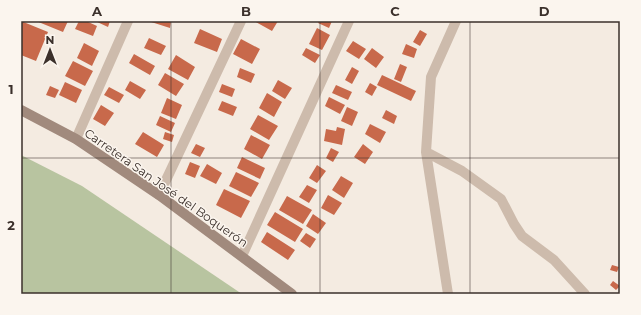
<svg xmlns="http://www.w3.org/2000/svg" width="641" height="315" font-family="Montserrat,sans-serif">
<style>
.green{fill:#b8c4a0}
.building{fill:#c8694b}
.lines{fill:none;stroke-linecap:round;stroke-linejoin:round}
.street{stroke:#cdbbac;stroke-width:10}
.secondary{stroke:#a18a7d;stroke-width:10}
.grid{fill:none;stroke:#3b302b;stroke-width:1;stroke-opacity:0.55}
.labels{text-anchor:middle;stroke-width:3;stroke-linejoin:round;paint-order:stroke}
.street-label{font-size:12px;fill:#3b302b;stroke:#fbf5ee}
.neatline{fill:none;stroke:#3b302b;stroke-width:1.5}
.grid-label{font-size:13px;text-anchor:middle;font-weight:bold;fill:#3b302b}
</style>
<rect width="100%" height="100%" fill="#f4ebe1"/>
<path class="green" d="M 21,155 L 82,186 L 242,294 L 21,294 Z"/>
<path class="building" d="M 21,21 L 48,32 L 36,61 L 21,55 Z
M 36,21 L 68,21 L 63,32 Z
M 79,21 L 86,21 L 97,26 L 93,36 L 75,29 Z
M 95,21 L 110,21 L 108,27 Z
M 148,21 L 171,21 L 170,28 Z
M 254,21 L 278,21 L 272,31 Z
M 319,21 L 332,21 L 329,28 L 318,23 Z
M 317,28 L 330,35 L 322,50 L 309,44 Z
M 200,29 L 222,39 L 217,52 L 194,43 Z
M 420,30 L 427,34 L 420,46 L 413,42 Z
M 149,38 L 166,46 L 161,55 L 144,48 Z
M 241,39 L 260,49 L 252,64 L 233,54 Z
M 353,41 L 366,49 L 359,59 L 346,51 Z
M 84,43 L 99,51 L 92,66 L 77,58 Z
M 406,44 L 417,49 L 414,58 L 402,54 Z
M 306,48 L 320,55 L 315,63 L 302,55 Z
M 372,48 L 384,57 L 376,68 L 364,59 Z
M 134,54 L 155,66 L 150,75 L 129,63 Z
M 176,55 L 195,67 L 188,80 L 168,69 Z
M 73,61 L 93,71 L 85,86 L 65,76 Z
M 400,64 L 407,67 L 401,82 L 394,79 Z
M 352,67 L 359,71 L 352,84 L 345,80 Z
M 240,68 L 255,74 L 251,83 L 237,77 Z
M 165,73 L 184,84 L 176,96 L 158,85 Z
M 382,75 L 416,91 L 411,101 L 377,85 Z
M 278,80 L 292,88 L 285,99 L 272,91 Z
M 130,81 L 146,90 L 140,99 L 125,90 Z
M 65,82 L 82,90 L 76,103 L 59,95 Z
M 370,83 L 377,87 L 372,96 L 365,92 Z
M 222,84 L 235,89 L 232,97 L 219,92 Z
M 336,85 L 352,92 L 348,100 L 332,93 Z
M 50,86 L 59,90 L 55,98 L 46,95 Z
M 109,87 L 124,95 L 119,103 L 104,95 Z
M 267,93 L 282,102 L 274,117 L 259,108 Z
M 329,97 L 345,105 L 340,114 L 325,106 Z
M 167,98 L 182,105 L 176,119 L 161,113 Z
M 222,101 L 237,107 L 233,116 L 218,110 Z
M 101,105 L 114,113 L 105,126 L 93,119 Z
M 347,107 L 358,112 L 352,126 L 341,121 Z
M 386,110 L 397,116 L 394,124 L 382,118 Z
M 258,115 L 278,126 L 269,140 L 250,129 Z
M 160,116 L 175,123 L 171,132 L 156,125 Z
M 370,124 L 386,132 L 380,143 L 365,134 Z
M 337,127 L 345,129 L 342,145 L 324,141 L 326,129 L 336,131 Z
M 143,132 L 164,145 L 157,157 L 135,144 Z
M 165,132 L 174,135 L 172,142 L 163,139 Z
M 251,135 L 270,145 L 262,159 L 244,149 Z
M 196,144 L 205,148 L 200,157 L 191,153 Z
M 363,144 L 373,152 L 365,164 L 354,157 Z
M 331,148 L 339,152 L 333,162 L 326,158 Z
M 242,157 L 265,168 L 260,179 L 237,168 Z
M 190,162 L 200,166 L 195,178 L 185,174 Z
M 207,164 L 222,173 L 216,184 L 200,176 Z
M 317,165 L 326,171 L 317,183 L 309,178 Z
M 236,172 L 259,183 L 251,197 L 229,186 Z
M 341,176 L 353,183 L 344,198 L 332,190 Z
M 307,185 L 317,190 L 309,203 L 299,197 Z
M 224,189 L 250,201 L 241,218 L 216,205 Z
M 328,195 L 342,203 L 334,215 L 321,208 Z
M 287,196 L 312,210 L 303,224 L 279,210 Z
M 275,212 L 303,229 L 295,242 L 267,225 Z
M 313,214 L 326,223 L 318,234 L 306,226 Z
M 267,232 L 295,250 L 288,260 L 261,242 Z
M 306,233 L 316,239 L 310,248 L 300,241 Z
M 612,265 L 619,267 L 617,272 L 610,270 Z
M 613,281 L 620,286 L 616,290 L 610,285 Z"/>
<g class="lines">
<path class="street" d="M 76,139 L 128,21
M 426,152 L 462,171 L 501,199 L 514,224 L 522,236 L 554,260 L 585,294
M 159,195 L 241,21
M 242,256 L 349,21
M 448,294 L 426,152 L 431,77 L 456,21"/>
<path class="secondary" d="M 21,110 L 76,139 L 159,195 L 292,294"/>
</g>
<path class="grid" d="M 171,21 L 171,294M 320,21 L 320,294M 470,21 L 470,294M 21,158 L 620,158"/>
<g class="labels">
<g class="street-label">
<text transform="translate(166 188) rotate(35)" y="4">Carretera San José del Boquerón</text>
</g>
</g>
<rect width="641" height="315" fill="none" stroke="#fbf5ee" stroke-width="44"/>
<g transform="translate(50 50)" stroke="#fbf5ee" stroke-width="3" paint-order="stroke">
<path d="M0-3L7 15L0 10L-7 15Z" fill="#3b302b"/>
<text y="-6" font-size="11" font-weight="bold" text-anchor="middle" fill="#3b302b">N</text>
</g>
<rect x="22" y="22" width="597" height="271" class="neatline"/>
<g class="grid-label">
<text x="97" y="16">A</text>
<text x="246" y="16">B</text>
<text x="395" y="16">C</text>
<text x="544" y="16">D</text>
<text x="11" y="94">1</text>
<text x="11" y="230">2</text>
</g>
</svg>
